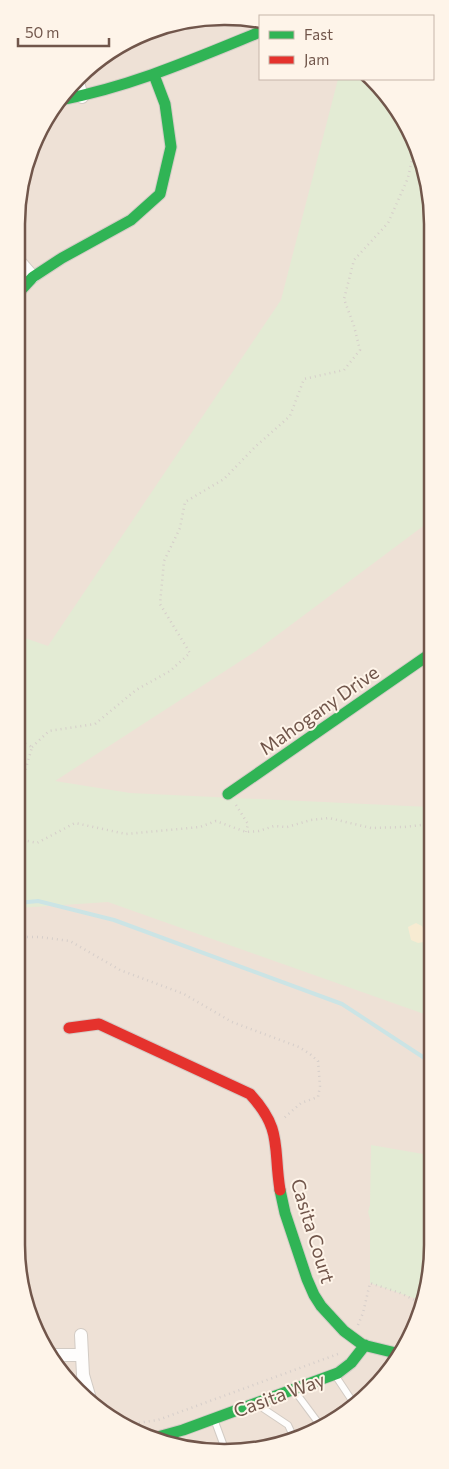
<svg xmlns="http://www.w3.org/2000/svg" width="449" height="1469" font-family="Commissioner,sans-serif">
<style>
.residential{fill:#eee1d6}
.green{fill:#e3ebd4}
.sand{fill:#f7ebd2}
.lines{fill:none;stroke-linecap:round;stroke-linejoin:round}
.stream{stroke:#cbe4e5;stroke-width:4}
.lane-casing{stroke:#d2cbc4;stroke-width:8}
.street-casing{stroke:#d2cbc4;stroke-width:14}
.fast-casing{stroke:#d4ccc6;stroke-width:13}
.jam-casing{stroke:#d4ccc6;stroke-width:13}
.path{stroke:#d6ceca;stroke-width:2.5;stroke-dasharray:1 4;stroke-linecap:butt}
.lane{stroke:#fefdfc;stroke-width:6}
.street{stroke:#fefdfc;stroke-width:12}
.fast{stroke:#30b455;stroke-width:11}
.jam{stroke:#e5322d;stroke-width:11}
.labels{text-anchor:middle;stroke-width:4;stroke-linejoin:round;paint-order:stroke}
.street-label{font-size:19px;fill:#71564b;stroke:#fef4e9}
.rim{fill:none;stroke:#71564b;stroke-width:2.5}
</style>
<rect width="100%" height="100%" fill="#f5efe9"/>
<path class="residential" d="M 184,20 L 260,20 L 260,79 L 371,79 L 381,87 L 411,133 L 431,198 L 429,1285 L 398,1360 L 351,1410 L 279,1446 L 198,1451 L 132,1431 L 68,1382 L 32,1324 L 16,1244 L 20,184 L 52,109 L 109,51 Z"/>
<path class="green" d="M 338,79 L 371,79 L 381,87 L 411,133 L 431,198 L 430,521 L 256,651 L 55,781 L 130,793 L 430,807 L 429,1019 L 427,1015 L 108,902 L 18,908 L 19,636 L 48,646 L 281,300 Z
M 371,1145 L 429,1155 L 429,1285 L 422,1301 L 370,1283 L 370,1219 L 368,1212 L 370,1205 Z"/>
<path class="sand" d="M 416,923 L 422,926 L 425,932 L 429,930 L 429,941 L 418,943 L 411,940 L 408,927 Z"/>
<g class="lines">
<path class="stream" d="M 18,903 L 38,901 L 114,920 L 342,1004 L 429,1061"/>
<defs>
<path id="lane" d="M 335,1375 L 355,1405
M 294,1390 L 320,1425
M 258,1405 L 288,1425 L 294,1438
M 214,1419 L 225,1449"/>
<path id="street" d="M 78,82 L 82,97
M 20,262 L 33,277
M 81,1335 L 83,1375 L 90,1399
M 51,1355 L 82,1355"/>
<path id="fast" d="M 60,100 C 130,87 194,59 260,32
M 20,291 L 33,277 L 62,258 L 131,220 L 160,194 L 171,147 L 165,104 L 154,75
M 228,794 L 430,654
M 280,1190 L 285,1213 L 307,1279 L 314,1295 L 321,1306 L 344,1331 L 363,1345 L 400,1354
M 154,1438 L 183,1430 L 338,1373 L 351,1363 L 365,1345"/>
<path id="jam" d="M 69,1028 L 99,1024 L 250,1094 C 283,1130 273,1147 280,1190"/>
</defs>
<use href="#lane" class="lane-casing"/>
<use href="#street" class="street-casing"/>
<use href="#fast" class="fast-casing"/>
<use href="#jam" class="jam-casing"/>
<path class="path" d="M 32,747 L 49,731 L 95,724 L 136,690 L 170,671 L 190,653 L 160,604 L 164,561 L 180,528 L 185,502 L 224,479 L 255,447 L 290,416 L 304,379 L 344,370 L 360,350 L 354,326 L 344,299 L 354,260 L 388,223 L 408,178 L 415,146
M 18,788 L 24,775 L 32,747 L 18,740
M 236,805 L 248,824 L 246,832
M 18,839 L 37,843 L 75,823 L 126,834 L 200,827 L 216,821 L 246,832 L 259,831 L 274,826 L 287,827 L 311,820 L 329,818 L 371,828 L 404,827 L 430,824
M 17,937 L 40,937 L 70,941 L 120,970 L 184,994 L 232,1022 L 299,1047 L 310,1054 L 318,1061 L 320,1086 L 318,1097 L 301,1103 L 284,1118
M 358,1325 L 363,1313 L 370,1283 L 400,1293 L 421,1303
M 124,1425 L 158,1420 L 338,1354"/>
<use href="#lane" class="lane"/>
<use href="#street" class="street"/>
<use href="#fast" class="fast"/>
<use href="#jam" class="jam"/>
</g>
<g class="labels">
<g class="street-label">
<text transform="translate(319 710) rotate(-35)" y="7">Mahogany Drive</text>
<text transform="translate(313 1231) rotate(73)" y="7">Casita Court</text>
<text transform="translate(279 1395) rotate(-20)" y="7">Casita Way</text>
</g>
</g>
<path d="M0 0H449V1469H0ZM224 25H225A199 199 0 0 1 424 224V1245A199 199 0 0 1 225 1444H224A199 199 0 0 1 25 1245V224A199 199 0 0 1 224 25Z" fill="#fef4e9" fill-rule="evenodd"/>
<path class="rim" d="M224 25H225A199 199 0 0 1 424 224V1245A199 199 0 0 1 225 1444H224A199 199 0 0 1 25 1245V224A199 199 0 0 1 224 25Z"/>
<rect x="259" y="15" width="175" height="65" fill="#fef4e9" stroke="#c6b5aa"/>
<rect x="269" y="31" width="25" height="8" fill="#30b455" stroke="#c6b5aa"/>
<text x="304" y="40" font-size="15" fill="#71564b">Fast</text>
<rect x="269" y="56" width="25" height="8" fill="#e5322d" stroke="#c6b5aa"/>
<text x="304" y="65" font-size="15" fill="#71564b">Jam</text>
<path d="M18 38v8h91v-8" fill="none" stroke="#71564b" stroke-width="2.5"/>
<text x="25" y="38" font-size="15" fill="#71564b" stroke="#fef4e9" stroke-width="4" paint-order="stroke">50 m</text>
</svg>
